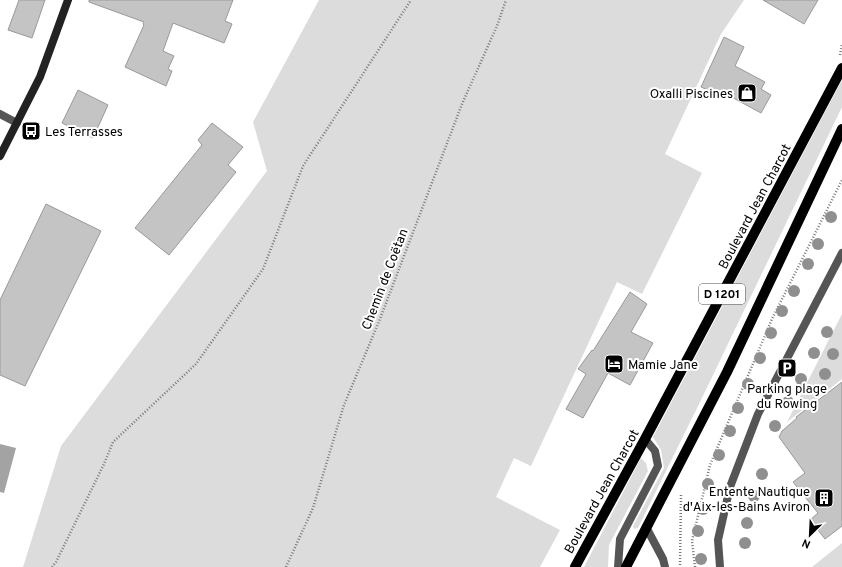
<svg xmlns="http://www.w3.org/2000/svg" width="842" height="567" font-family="Overpass,sans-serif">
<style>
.green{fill:#dcdcdc}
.water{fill:#a3a3a3}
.building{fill:#c4c4c4;stroke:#999}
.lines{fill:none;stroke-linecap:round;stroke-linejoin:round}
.path{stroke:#777;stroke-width:2.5;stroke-dasharray:1 2;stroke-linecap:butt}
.lane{stroke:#555;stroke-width:8}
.street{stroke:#555;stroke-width:8}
.secondary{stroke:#222;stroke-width:8}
.primary{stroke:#000;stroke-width:10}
.tree{fill:#8f8f8f}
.labels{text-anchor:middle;stroke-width:4;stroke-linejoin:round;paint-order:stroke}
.shield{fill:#fff;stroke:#4c4c4c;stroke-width:1}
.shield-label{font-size:12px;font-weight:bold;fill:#000}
.poi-label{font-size:13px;fill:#000;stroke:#fff;text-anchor:end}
.street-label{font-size:13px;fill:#000;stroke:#fff}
</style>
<rect width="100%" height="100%" fill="#fff"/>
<path class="green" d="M 319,0 L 744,0 L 721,34 L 665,154 L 702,173 L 642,294 L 617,282 L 531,466 L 514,458 L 496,497 L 560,530 L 540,567 L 23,567 L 61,446 L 267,171 L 253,122 Z
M 842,80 L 842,107 L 701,400 L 638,528 L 634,529 L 633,526 L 664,468 L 661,450 L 653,437 Z
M 842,314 L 842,379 L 787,422 Z
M 641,458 L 646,463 L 648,471 L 609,545 L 608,567 L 584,567 Z
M 842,543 L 842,567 L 812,567 Z"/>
<path class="water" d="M 0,444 L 16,448 L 4,493 L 0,492 Z"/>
<path class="building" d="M 19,0 L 45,0 L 32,38 L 8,30 Z
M 89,0 L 233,0 L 225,21 L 232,24 L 224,43 L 173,23 L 163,51 L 174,56 L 168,69 L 172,71 L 166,86 L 125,67 L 144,25 L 143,24 L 144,22 L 89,2 Z
M 763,0 L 818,0 L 804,24 Z
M 724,37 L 744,47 L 735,66 L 765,82 L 761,89 L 771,95 L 761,113 L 726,94 L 725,98 L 701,87 Z
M 78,90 L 108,105 L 93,138 L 62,123 Z
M 212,123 L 243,147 L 228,165 L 236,172 L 169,255 L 135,228 L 202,145 L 198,140 Z
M 46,204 L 101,231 L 25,386 L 0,375 L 0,300 Z
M 630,292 L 647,304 L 631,332 L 653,343 L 630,385 L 608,373 L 583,418 L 566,409 L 586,374 L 578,369 L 592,350 L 593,351 Z
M 842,382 L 842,526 L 825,539 L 810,520 L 818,513 L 793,482 L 805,473 L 779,437 L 782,431 L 797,418 L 796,417 Z"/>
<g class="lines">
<path class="path" d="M 840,55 L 842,44
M 680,565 L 681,495
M 52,567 L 56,562 L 104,464 L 113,442 L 196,364 L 263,269 L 303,166 L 411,0
M 286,567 L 313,508 L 344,405 L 380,319 L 462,104 L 497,26 L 506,0
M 695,567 L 692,541 L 710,465 L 772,319 L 842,180"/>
<path class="lane" d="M 720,567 L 718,540 L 730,487 L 758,414 L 842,253"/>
<path class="street" d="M 0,114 L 17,123
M 646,527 L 663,559 L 665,567
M 618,567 L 620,539 L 658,466 L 655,451 L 645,439"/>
<path class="secondary" d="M 0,156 L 40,77 L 68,0"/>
<path class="primary" d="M 575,567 L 645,439 L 842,68
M 626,567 L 727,372 L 842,129"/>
</g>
<g class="tree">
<circle cx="831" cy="217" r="6"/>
<circle cx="818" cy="244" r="6"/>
<circle cx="808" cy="264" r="6"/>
<circle cx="794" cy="291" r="6"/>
<circle cx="782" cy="311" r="6"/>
<circle cx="827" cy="332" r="6"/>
<circle cx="771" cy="333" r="6"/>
<circle cx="814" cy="353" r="6"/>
<circle cx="833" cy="354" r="6"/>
<circle cx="760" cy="358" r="6"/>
<circle cx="825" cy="374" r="6"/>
<circle cx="801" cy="379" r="6"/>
<circle cx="748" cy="384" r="6"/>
<circle cx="788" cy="402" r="6"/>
<circle cx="738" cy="408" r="6"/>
<circle cx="775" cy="426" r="6"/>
<circle cx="730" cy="431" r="6"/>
<circle cx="719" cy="455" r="6"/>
<circle cx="762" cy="474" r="6"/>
<circle cx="708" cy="484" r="6"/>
<circle cx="754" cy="496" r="6"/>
<circle cx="703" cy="509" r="6"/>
<circle cx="747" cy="523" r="6"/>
<circle cx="698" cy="531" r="6"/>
<circle cx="745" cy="543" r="6"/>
<circle cx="701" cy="559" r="6"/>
</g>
<defs>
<symbol id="shop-square" viewBox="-11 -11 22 22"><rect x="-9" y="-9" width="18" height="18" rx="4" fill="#000" stroke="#fff"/><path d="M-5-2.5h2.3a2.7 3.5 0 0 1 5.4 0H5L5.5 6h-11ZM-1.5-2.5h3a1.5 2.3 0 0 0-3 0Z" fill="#fff"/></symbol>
<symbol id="bus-square" viewBox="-11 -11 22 22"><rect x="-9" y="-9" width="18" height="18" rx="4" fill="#000" stroke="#fff"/><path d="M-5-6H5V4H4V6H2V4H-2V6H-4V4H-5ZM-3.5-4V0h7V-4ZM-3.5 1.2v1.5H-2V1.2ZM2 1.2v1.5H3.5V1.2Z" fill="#fff"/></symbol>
<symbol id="hotel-square" viewBox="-11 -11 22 22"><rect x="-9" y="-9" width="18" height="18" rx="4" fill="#000" stroke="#fff"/><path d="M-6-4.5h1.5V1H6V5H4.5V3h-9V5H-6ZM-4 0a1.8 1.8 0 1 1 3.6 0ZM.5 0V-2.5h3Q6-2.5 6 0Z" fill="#fff"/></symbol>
<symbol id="parking-square" viewBox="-11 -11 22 22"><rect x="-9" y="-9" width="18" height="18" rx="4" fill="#000" stroke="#fff"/><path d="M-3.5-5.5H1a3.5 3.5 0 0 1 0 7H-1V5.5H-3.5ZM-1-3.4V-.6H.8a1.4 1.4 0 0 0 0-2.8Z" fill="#fff"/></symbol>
<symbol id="building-square" viewBox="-11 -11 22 22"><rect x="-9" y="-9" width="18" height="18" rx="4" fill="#000" stroke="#fff"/><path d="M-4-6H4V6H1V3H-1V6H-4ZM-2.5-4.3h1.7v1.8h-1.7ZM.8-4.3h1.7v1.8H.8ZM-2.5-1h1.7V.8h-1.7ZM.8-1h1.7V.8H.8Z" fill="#fff"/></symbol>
</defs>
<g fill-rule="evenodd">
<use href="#shop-square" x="736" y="82" width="22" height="22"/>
<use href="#bus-square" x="20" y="120" width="22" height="22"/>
<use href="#hotel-square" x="603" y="353" width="22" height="22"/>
<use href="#parking-square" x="776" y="357" width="22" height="22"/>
<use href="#building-square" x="813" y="487" width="22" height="22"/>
</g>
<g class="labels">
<rect class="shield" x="699" y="284" width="46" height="20" rx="3"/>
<g class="shield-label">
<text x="722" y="298">D 1201</text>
</g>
<g class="poi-label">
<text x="733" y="98">Oxalli Piscines</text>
<text x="45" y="136" text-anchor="start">Les Terrasses</text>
<text x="628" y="369" text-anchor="start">Mamie Jane</text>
<text x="787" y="393" text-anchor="middle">Parking plage<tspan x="787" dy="15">du Rowing</tspan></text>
<text x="810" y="496">Entente Nautique<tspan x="810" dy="15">d'Aix-les-Bains Aviron</tspan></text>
</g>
<g class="street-label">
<text transform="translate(754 206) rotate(-62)" y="5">Boulevard Jean Charcot</text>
<text transform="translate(384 279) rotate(-69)" y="5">Chemin de Coëtan</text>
<text transform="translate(601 491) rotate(-61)" y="5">Boulevard Jean Charcot</text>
</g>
</g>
<g transform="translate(810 535) rotate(204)" stroke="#ffffff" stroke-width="3" paint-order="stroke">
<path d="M0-3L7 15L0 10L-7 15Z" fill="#000000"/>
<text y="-6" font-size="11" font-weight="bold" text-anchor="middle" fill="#000000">N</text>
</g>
</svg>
